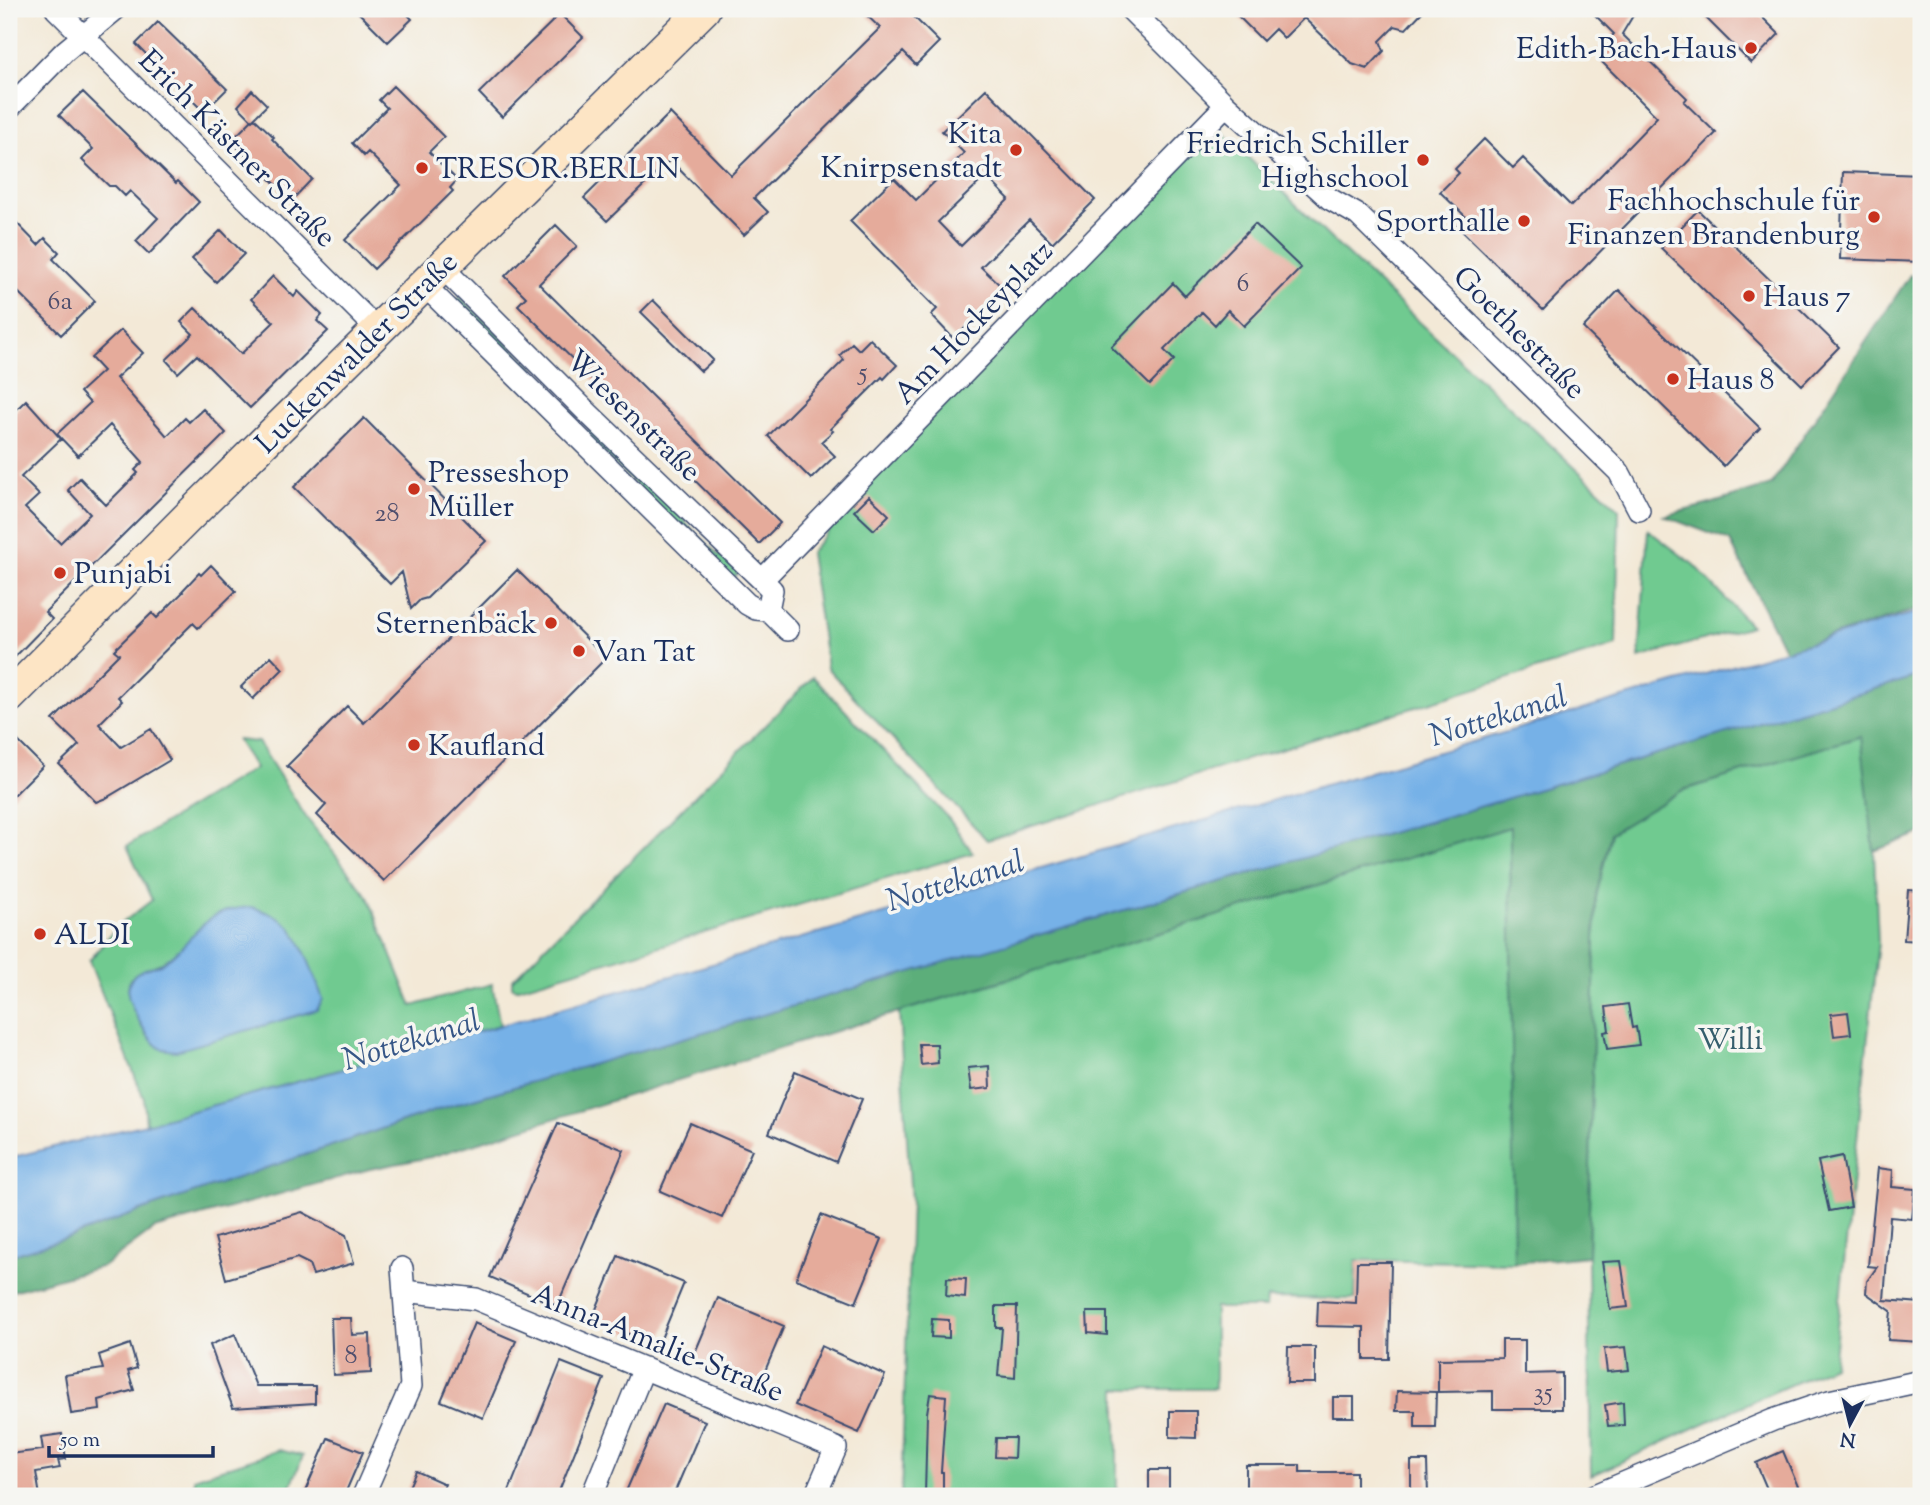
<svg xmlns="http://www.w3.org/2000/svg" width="1930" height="1505" font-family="'Sorts Mill Goudy',serif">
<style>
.green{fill:#70ca90;stroke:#467c77;stroke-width:2;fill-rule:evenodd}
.forest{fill:#5cae7a;stroke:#3c6e6c;stroke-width:2}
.water{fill:#76b1e7;stroke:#4870a2;stroke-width:2}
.building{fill:#e5ab9b;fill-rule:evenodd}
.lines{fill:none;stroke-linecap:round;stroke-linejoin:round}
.minor-casing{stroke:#3b4b70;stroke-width:24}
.secondary-casing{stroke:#3b4b70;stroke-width:35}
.minor{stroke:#fff;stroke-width:21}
.secondary{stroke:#fde5c5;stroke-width:32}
.poi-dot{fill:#c8321e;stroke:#f6f6f2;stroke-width:2.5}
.labels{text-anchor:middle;stroke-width:7;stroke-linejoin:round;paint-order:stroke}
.number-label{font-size:26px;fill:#4e4e6d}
.poi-label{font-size:30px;fill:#1b2f5e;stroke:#f6f6f2;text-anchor:start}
.street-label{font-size:30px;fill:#1b2f5e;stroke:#f6f6f2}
.park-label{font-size:30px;fill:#355e6d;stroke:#f6f6f2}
.water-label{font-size:32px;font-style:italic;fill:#365687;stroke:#f6f6f2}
</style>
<rect width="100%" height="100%" fill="#f6f6f2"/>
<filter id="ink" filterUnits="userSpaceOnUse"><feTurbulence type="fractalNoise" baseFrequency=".0143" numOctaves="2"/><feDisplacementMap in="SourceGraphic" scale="14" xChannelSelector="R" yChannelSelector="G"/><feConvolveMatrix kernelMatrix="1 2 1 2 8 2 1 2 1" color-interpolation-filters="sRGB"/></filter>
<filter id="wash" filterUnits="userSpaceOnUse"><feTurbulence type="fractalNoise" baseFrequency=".00686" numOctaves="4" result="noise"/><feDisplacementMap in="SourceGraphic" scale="28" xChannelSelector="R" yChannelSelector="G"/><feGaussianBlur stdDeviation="1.57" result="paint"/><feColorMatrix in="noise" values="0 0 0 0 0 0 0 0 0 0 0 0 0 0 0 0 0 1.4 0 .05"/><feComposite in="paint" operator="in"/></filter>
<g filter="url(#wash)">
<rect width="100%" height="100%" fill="#f3e9d7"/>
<path class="green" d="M 1212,122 L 1333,241 L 1619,509 L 1616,645 L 987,840 L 827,668 L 810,553 L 876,472 Z
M 460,297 L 534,369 L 534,375 L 576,416 L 574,422 L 453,304 Z
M 593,426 L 685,518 L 686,523 L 718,555 L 727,557 L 740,571 L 731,580 L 585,434 Z
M 1648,530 L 1694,565 L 1751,626 L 1639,658 Z
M 813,677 L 949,819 L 973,853 L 516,989 L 512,986 L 512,980 Z
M 1862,736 L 1874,851 L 1878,942 L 1833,1366 L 1722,1415 L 1591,1476 L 1588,1256 L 1596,897 L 1611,833 L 1683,790 Z
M 237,740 L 258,742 L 306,817 L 368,897 L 412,1006 L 492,984 L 500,1025 L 146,1124 L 144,1099 L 89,961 L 117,927 L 152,900 L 127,846 L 255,768 ZM 172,956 L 147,1035 C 138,1018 113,983 141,971 C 153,966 162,964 172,956 Z
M 1510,827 L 1514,1263 L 1356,1260 L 1355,1299 L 1267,1298 L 1266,1308 L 1215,1308 L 1215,1389 L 1117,1389 L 1117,1496 L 901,1496 L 911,1201 L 899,1012 Z
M 279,1450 L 303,1456 L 287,1496 L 195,1496 L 194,1478 Z"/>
<path class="forest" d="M 1910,275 L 1921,276 L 1921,608 L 1785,651 L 1730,541 L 1664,516 L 1710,504 L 1771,485 Z
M 1921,675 L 1921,833 L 1874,851 L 1861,736 L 1683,790 L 1611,833 L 1596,897 L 1588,1256 L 1514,1263 L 1510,827 L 836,1031 L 431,1157 L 370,1169 L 154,1229 L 104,1266 L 9,1292 L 9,1256 L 70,1237 L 151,1207 L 452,1105 L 1462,812 Z"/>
<path class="water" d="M 1921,611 L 1921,675 L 1462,812 L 452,1105 L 151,1207 L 70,1237 L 9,1256 L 9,1158 L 146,1124 L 541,1014 Z
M 252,907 C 264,911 276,915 287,924 C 302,937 315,979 323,999 L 317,1010 L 176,1051 C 172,1050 164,1050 160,1048 C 149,1042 133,1011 129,999 C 127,993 128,984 132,978 C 139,967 154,969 164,962 C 201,936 199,909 252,907 Z"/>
<g id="blocks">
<path class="building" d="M 355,9 L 402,9 L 412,19 L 388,42 Z
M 860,9 L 906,9 L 939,42 L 916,65 L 903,52 L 754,198 L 768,212 L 744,235 L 670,160 L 607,221 L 584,198 L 670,113 L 731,175 L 880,28 Z
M 1231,9 L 1425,9 L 1406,29 L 1395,26 L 1380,41 L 1384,51 L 1367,69 L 1352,64 L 1304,18 L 1284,38 L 1275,29 L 1263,41 Z
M 1589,9 L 1637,9 L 1622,34 L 1687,98 L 1684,102 L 1716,133 L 1543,310 L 1457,226 L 1466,217 L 1440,192 L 1459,173 L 1455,169 L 1484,139 L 1513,168 L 1523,158 L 1571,206 L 1657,117 L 1600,60 L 1605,56 L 1598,50 L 1614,34 Z
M 1697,9 L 1754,9 L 1779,34 L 1751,63 Z
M 560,14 L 583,37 L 502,117 L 479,93 Z
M 158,22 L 227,89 L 204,112 L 136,44 Z
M 393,86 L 444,137 L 429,152 L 457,180 L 450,188 L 453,191 L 374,269 L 345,240 L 401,185 L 368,152 L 364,156 L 352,143 L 387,108 L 379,100 Z
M 986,89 L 1095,200 L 1052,243 L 1029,220 L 981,267 L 1004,289 L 954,339 L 931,315 L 937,309 L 850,221 L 894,178 L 916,200 L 964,153 L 942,131 ZM 986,176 L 1009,199 L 961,246 L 938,222 Z
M 252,90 L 267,105 L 252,120 L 238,106 Z
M 83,92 L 176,183 L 178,181 L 199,202 L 149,254 L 136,241 L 158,218 L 130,191 L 125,196 L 115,186 L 109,186 L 82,160 L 93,149 L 59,115 Z
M 254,118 L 274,137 L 272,139 L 312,179 L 292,200 L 231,141 Z
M 1843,172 L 1921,175 L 1921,262 L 1840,259 Z
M 1698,210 L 1839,347 L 1802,385 L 1661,248 Z
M 9,215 L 38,245 L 45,238 L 59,252 L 53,259 L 95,301 L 61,335 L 9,283 Z
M 1255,224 L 1301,268 L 1244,326 L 1228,310 L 1215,325 L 1202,312 L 1164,350 L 1174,360 L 1150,385 L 1111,347 L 1173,283 L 1185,296 Z
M 556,225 L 577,246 L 539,284 L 780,523 L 759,544 L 518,305 L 526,297 L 505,276 Z
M 221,230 L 244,254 L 216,282 L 192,259 Z
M 273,276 L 294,297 L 298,291 L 322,315 L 317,321 L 328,331 L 250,408 L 197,355 L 178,373 L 166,360 L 193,334 L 181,322 L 195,308 L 241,354 L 274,322 L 251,299 Z
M 1619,290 L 1760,428 L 1724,466 L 1583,328 Z
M 653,300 L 713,360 L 701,371 L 641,312 Z
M 121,330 L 143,353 L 116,378 L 167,436 L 185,418 L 189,422 L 203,409 L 226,433 L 45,612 L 52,619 L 9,663 L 9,417 L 26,400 L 61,439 L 21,477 L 39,495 L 25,508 L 60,543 L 90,514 L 68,490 L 80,478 L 106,505 L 138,473 L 135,470 L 143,462 L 110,425 L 78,456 L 57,434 L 90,403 L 80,392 L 103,371 L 91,358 Z
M 870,339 L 897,365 L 884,379 L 882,377 L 830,429 L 833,431 L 821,442 L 835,456 L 811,479 L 768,436 L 844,360 L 840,355 L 852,343 L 859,350 Z
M 364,418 L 486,541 L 427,598 L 420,600 L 411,609 L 402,572 L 390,584 L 294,487 Z
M 869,496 L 889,515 L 874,530 L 854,511 Z
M 211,565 L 236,591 L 198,628 L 193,623 L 118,697 L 122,701 L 99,724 L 121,747 L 151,729 L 170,760 L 106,798 L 96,802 L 59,764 L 79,745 L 53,720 L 119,654 L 114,650 L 152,613 L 157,618 L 183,592 L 182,591 L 199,573 L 201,575 Z
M 517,570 L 606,658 L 384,881 L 317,815 L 326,805 L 287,766 L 347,706 L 364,723 Z
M 271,656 L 283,669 L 253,699 L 241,687 Z
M 9,732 L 43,766 L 9,800 Z
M 1908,890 L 1921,891 L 1921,941 L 1904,940 Z
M 1628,1004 L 1632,1028 L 1636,1027 L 1639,1045 L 1607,1049 L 1604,1032 L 1609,1031 L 1606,1007 Z
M 1848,1012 L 1851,1034 L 1834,1036 L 1831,1014 Z
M 919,1044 L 937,1044 L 938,1063 L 921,1065 Z
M 989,1066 L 990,1088 L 971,1090 L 968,1068 Z
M 795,1071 L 862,1099 L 836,1162 L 769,1133 Z
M 558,1123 L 624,1150 L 557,1306 L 490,1277 Z
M 690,1123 L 752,1150 L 722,1218 L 660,1191 Z
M 1842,1156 L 1851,1207 L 1829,1211 L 1818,1161 Z
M 1878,1168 L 1893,1170 L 1892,1187 L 1915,1189 L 1912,1219 L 1890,1217 L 1884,1300 L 1921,1303 L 1921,1342 L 1888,1340 L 1891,1311 L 1866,1293 L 1867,1281 L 1877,1267 L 1868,1266 Z
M 302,1212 L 346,1235 L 354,1263 L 313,1275 L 309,1264 L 297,1258 L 226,1279 L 215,1238 Z
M 821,1215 L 882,1239 L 856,1303 L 796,1279 Z
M 618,1256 L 684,1283 L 658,1346 L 592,1319 Z
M 1621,1261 L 1628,1307 L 1610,1309 L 1602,1262 Z
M 1357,1262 L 1391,1262 L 1389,1359 L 1364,1359 L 1364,1327 L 1317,1326 L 1318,1301 L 1356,1303 Z
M 947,1278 L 966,1279 L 965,1298 L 946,1296 Z
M 718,1298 L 784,1326 L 757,1390 L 691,1362 Z
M 996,1306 L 1017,1306 L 1015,1378 L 998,1376 L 1002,1328 L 996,1328 Z
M 1087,1312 L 1107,1312 L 1107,1335 L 1088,1333 Z
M 331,1318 L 351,1318 L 352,1335 L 370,1334 L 371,1373 L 333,1375 Z
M 932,1319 L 949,1320 L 949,1338 L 931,1337 Z
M 474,1323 L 516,1341 L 483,1418 L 441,1401 Z
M 235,1334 L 256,1386 L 315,1386 L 315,1403 L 233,1408 L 210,1345 Z
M 1502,1340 L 1525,1340 L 1525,1374 L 1562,1373 L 1562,1409 L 1493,1409 L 1493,1391 L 1438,1392 L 1438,1359 L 1502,1358 Z
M 130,1344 L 137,1368 L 128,1371 L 134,1390 L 99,1400 L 100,1410 L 71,1414 L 65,1375 L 103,1369 L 99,1355 Z
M 821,1346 L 885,1375 L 859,1433 L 795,1405 Z
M 1288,1347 L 1315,1347 L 1315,1383 L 1287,1383 Z
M 1626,1347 L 1629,1370 L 1607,1372 L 1604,1349 Z
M 561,1362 L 604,1379 L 557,1496 L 507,1496 Z
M 1397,1391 L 1436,1392 L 1435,1427 L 1415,1427 L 1415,1411 L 1396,1411 Z
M 930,1394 L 946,1396 L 941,1472 L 943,1472 L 943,1491 L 939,1491 L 939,1496 L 925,1495 L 927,1413 Z
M 1333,1397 L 1354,1397 L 1354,1417 L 1333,1417 Z
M 1623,1402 L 1624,1425 L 1608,1426 L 1605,1405 Z
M 664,1404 L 705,1421 L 673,1496 L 624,1496 Z
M 1170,1411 L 1196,1411 L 1196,1438 L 1170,1437 Z
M 62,1434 L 66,1459 L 58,1460 L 60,1468 L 36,1472 L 40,1496 L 9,1496 L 9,1454 L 43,1450 L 41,1437 Z
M 328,1438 L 363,1452 L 344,1496 L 303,1496 Z
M 996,1438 L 1015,1438 L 1014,1458 L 995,1457 Z
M 1783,1451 L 1802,1496 L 1770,1496 L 1756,1463 Z
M 1411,1461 L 1427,1461 L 1428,1496 L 1411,1496 Z
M 1246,1465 L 1300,1465 L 1300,1472 L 1356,1472 L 1356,1496 L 1246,1496 Z
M 1149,1470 L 1169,1470 L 1169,1496 L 1149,1496 Z
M 416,1471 L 445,1484 L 440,1496 L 405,1496 Z"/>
</g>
</g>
<g filter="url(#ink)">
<use href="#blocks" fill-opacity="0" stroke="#3b4b70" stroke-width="2"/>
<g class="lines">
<defs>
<path id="minor" d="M 56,9 L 378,330
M 1130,9 L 1226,105 L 1330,199 L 1358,215 L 1619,472 L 1639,510
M 9,108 L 65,51 L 116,9
M 442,267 L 589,414 L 762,580 L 772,590 L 768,610
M 424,285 L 747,604 L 756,609 L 768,610 L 788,630
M 762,580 L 1226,105
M 404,1291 L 476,1299 L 836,1448 L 815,1496
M 363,1496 L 411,1386 L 402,1268
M 592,1496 L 644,1368
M 1593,1496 L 1773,1420 L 1829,1401 L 1921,1381"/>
<path id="secondary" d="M 9,697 L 188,517 L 704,9"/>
</defs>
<use href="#minor" class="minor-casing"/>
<use href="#secondary" class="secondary-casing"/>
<use href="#minor" class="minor"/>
<use href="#secondary" class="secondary"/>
</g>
</g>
<g class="poi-dot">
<circle cx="1751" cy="48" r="7"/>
<circle cx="1016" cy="150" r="7"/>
<circle cx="1423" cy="160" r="7"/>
<circle cx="422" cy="168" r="7"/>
<circle cx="1874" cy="217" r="7"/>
<circle cx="1524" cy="221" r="7"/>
<circle cx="1749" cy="296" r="7"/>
<circle cx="1673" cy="379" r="7"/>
<circle cx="414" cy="489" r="7"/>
<circle cx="60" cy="573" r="7"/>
<circle cx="551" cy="623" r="7"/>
<circle cx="579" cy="651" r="7"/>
<circle cx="414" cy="745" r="7"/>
<circle cx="40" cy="934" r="7"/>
</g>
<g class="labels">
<g class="number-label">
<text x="1243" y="291">6</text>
<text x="60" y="309">6a</text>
<text x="863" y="380">5</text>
<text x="387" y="521">28</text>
<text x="351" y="1363">8</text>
<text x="1543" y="1400">35</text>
</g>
<g class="poi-label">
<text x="1737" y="58" text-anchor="end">Edith-Bach-Haus</text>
<text x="1002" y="143" text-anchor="end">Kita<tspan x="1002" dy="34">Knirpsenstadt</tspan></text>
<text x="1409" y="153" text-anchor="end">Friedrich Schiller<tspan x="1409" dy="34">Highschool</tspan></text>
<text x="436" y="178">TRESOR.BERLIN</text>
<text x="1860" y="210" text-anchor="end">Fachhochschule für<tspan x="1860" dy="34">Finanzen Brandenburg</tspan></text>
<text x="1510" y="231" text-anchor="end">Sporthalle</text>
<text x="1763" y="306">Haus 7</text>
<text x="1687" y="389">Haus 8</text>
<text x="428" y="482">Presseshop<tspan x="428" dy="34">Müller</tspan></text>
<text x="74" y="583">Punjabi</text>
<text x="537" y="633" text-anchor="end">Sternenbäck</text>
<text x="593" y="661">Van Tat</text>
<text x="428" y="755">Kaufland</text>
<text x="54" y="944">ALDI</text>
</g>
<g class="street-label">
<text transform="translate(238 148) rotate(45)" y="10">Erich Kästner Straße</text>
<text transform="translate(973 322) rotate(-46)" y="10">Am Hockeyplatz</text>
<text transform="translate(1520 332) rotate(45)" y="10">Goethestraße</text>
<text transform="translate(356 352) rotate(-45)" y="10">Luckenwalder Straße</text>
<text transform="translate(634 415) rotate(44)" y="10">Wiesenstraße</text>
<text transform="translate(658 1342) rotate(22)" y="10">Anna-Amalie-Straße</text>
</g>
<g class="park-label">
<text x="1730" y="1049">Willi</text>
</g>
<g class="water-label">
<text transform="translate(1498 715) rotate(-17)" y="11">Nottekanal</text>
<text transform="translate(955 880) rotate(-17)" y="11">Nottekanal</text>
<text transform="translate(411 1039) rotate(-17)" y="11">Nottekanal</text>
</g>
</g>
<rect width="1930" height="1505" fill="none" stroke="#f6f6f2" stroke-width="35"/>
<g transform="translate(1850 1424) rotate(187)" stroke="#f6f6f2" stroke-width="5" paint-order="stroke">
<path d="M0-5L12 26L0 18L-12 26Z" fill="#1b2f5e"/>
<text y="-10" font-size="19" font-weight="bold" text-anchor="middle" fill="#1b2f5e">N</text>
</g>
<path d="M49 1446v10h164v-10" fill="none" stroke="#1b2f5e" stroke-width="3.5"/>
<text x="60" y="1446" font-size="21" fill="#1b2f5e" stroke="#f6f6f2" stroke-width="5" paint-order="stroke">50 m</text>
</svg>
